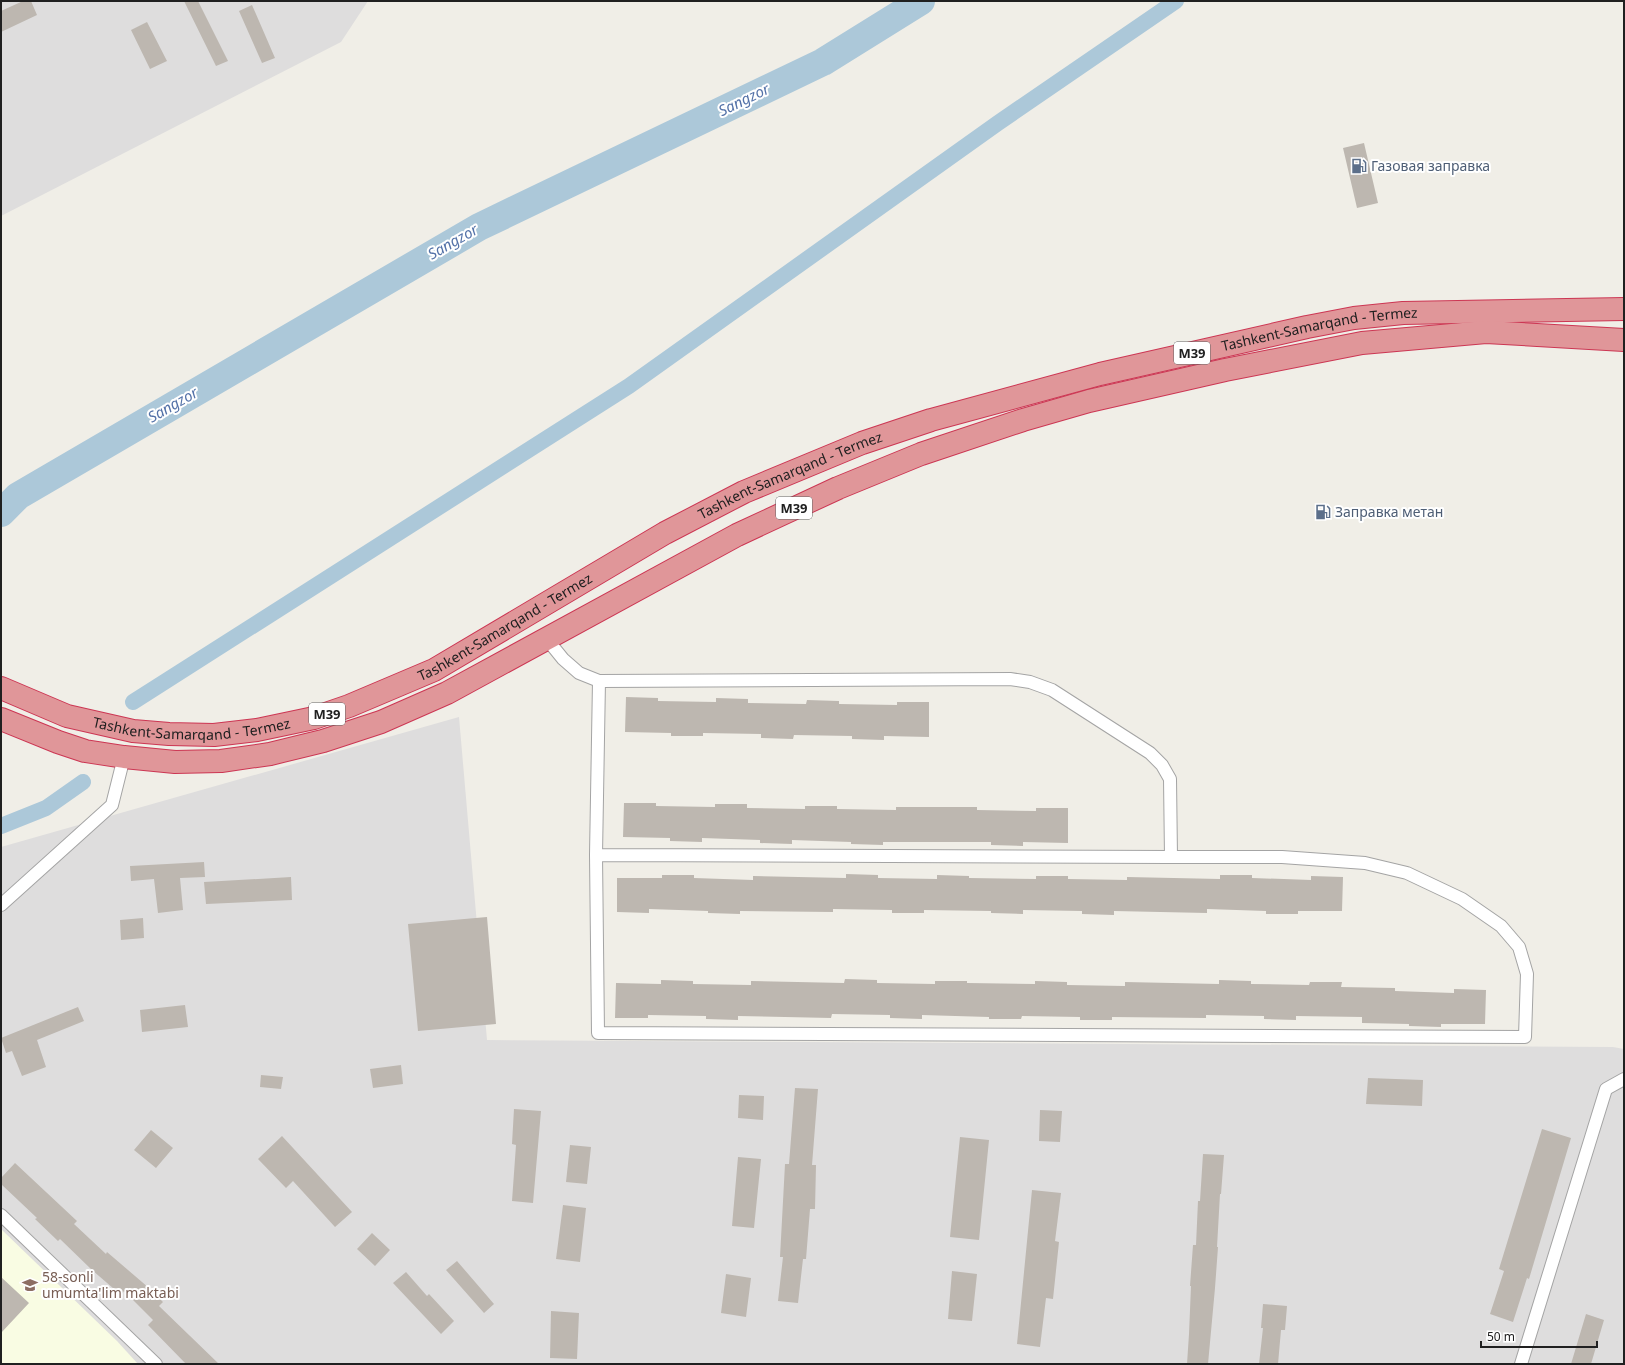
<svg xmlns="http://www.w3.org/2000/svg" width="1625" height="1365" font-family="'Noto Sans',sans-serif">
<style>
.residential{fill:#dedddd}
.education{fill:#f9fce3}
.lines{fill:none;stroke-linecap:round;stroke-linejoin:round}
.canal{stroke:#acc8d9;stroke-width:16}
.river{stroke:#acc8d9;stroke-width:28}
.building{fill:#bdb7b0}
.street-casing{stroke:#a4a4a4;stroke-width:14}
.highway-casing{stroke:#cc3653;stroke-width:24}
.street{stroke:#fff;stroke-width:12}
.highway{stroke:#e09699;stroke-width:22}
.labels{text-anchor:middle;stroke-width:4;stroke-linejoin:round;paint-order:stroke}
.shield{fill:#fff;stroke:#636363;stroke-width:1}
.shield-label{font-size:13px;font-weight:bold;fill:#202020}
.service-label{font-size:14px;fill:#4e5e75;stroke:#fff;text-anchor:start}
.street-label{font-size:14px;fill:#202020;stroke:#fff}
.education-label{font-size:14px;fill:#785e54;stroke:#fff;text-anchor:start}
.water-label{font-size:15px;font-style:italic;fill:#5472a8;stroke:#fff}
</style>
<rect width="100%" height="100%" fill="#f0eee7"/>
<path class="residential" d="M 1,1 L 368,1 L 341,42 L 1,216 Z
M 459,717 L 487,1040 L 1613,1047 L 1624,1049 L 1624,1364 L 1,1364 L 1,847 Z"/>
<path class="education" d="M 1,1229 L 117,1341 L 138,1364 L 1,1364 Z"/>
<g class="lines">
<path class="canal" d="M 133,702 L 629,386 L 998,123 L 1176,1
M 1,826 L 46,808 L 83,782"/>
<path class="river" d="M 1,513 L 18,496 L 479,227 L 823,62 L 921,1"/>
</g>
<path class="building" d="M 23,1 L 31,1 L 37,15 L 1,32 L 1,11 Z
M 184,1 L 198,1 L 228,61 L 216,66 Z
M 252,5 L 275,58 L 262,63 L 239,11 Z
M 147,22 L 167,61 L 150,69 L 131,30 Z
M 1364,143 L 1378,203 L 1357,208 L 1343,148 Z
M 626,697 L 658,698 L 658,701 L 716,702 L 716,698 L 748,699 L 748,703 L 806,704 L 807,700 L 839,701 L 839,704 L 897,705 L 897,702 L 929,702 L 929,737 L 884,736 L 884,740 L 852,739 L 852,736 L 794,735 L 793,739 L 761,738 L 761,734 L 703,733 L 703,736 L 671,736 L 671,733 L 625,732 Z
M 624,803 L 656,803 L 656,806 L 715,807 L 715,804 L 747,804 L 747,808 L 805,809 L 805,806 L 837,806 L 837,809 L 896,810 L 896,807 L 977,807 L 977,810 L 1036,811 L 1036,808 L 1068,808 L 1068,843 L 1023,842 L 1023,846 L 991,845 L 991,842 L 883,842 L 883,845 L 851,844 L 851,842 L 792,840 L 792,844 L 760,843 L 760,840 L 702,838 L 702,842 L 670,841 L 670,838 L 623,837 Z
M 204,862 L 205,877 L 180,878 L 183,910 L 158,913 L 154,879 L 131,881 L 130,866 Z
M 846,874 L 878,875 L 878,878 L 937,879 L 937,875 L 969,876 L 969,878 L 1036,879 L 1036,876 L 1068,876 L 1068,879 L 1127,880 L 1127,877 L 1220,879 L 1220,875 L 1252,875 L 1252,878 L 1311,880 L 1311,876 L 1343,877 L 1342,911 L 1298,911 L 1298,914 L 1266,914 L 1266,911 L 1207,909 L 1207,913 L 1114,911 L 1114,915 L 1082,914 L 1082,911 L 1023,910 L 1023,914 L 991,913 L 991,911 L 924,910 L 924,913 L 892,913 L 892,910 L 833,909 L 833,912 L 740,911 L 740,914 L 708,913 L 708,911 L 649,909 L 649,913 L 617,912 L 617,878 L 662,878 L 662,875 L 694,875 L 694,878 L 753,880 L 753,876 L 846,878 Z
M 291,877 L 292,900 L 206,904 L 204,882 Z
M 487,917 L 496,1024 L 418,1031 L 408,924 Z
M 143,918 L 144,938 L 121,940 L 120,920 Z
M 845,979 L 877,980 L 877,983 L 935,984 L 935,981 L 967,981 L 967,983 L 1035,984 L 1035,981 L 1067,982 L 1067,985 L 1125,986 L 1125,982 L 1219,984 L 1219,980 L 1251,981 L 1251,984 L 1309,985 L 1310,982 L 1342,982 L 1341,987 L 1395,988 L 1395,991 L 1454,993 L 1454,989 L 1486,990 L 1485,1024 L 1441,1024 L 1441,1027 L 1409,1026 L 1409,1024 L 1362,1023 L 1362,1017 L 1296,1016 L 1296,1020 L 1264,1019 L 1264,1016 L 1206,1015 L 1206,1018 L 1112,1017 L 1112,1020 L 1080,1020 L 1080,1017 L 1022,1016 L 1021,1019 L 989,1019 L 989,1017 L 922,1015 L 922,1019 L 890,1018 L 890,1015 L 832,1014 L 831,1018 L 738,1016 L 738,1020 L 706,1019 L 706,1016 L 648,1015 L 648,1018 L 615,1018 L 616,983 L 661,984 L 661,980 L 693,981 L 693,984 L 751,985 L 751,981 L 844,983 Z
M 185,1005 L 188,1027 L 142,1032 L 140,1010 Z
M 78,1007 L 84,1021 L 37,1040 L 46,1067 L 22,1076 L 12,1051 L 6,1053 L 1,1038 Z
M 401,1065 L 403,1084 L 373,1088 L 370,1069 Z
M 261,1075 L 283,1077 L 281,1089 L 260,1087 Z
M 1368,1078 L 1423,1080 L 1422,1106 L 1366,1104 Z
M 795,1088 L 818,1089 L 812,1165 L 816,1165 L 815,1209 L 810,1209 L 806,1259 L 803,1259 L 798,1303 L 778,1301 L 783,1257 L 780,1257 L 785,1164 L 789,1164 Z
M 739,1095 L 764,1096 L 763,1120 L 738,1118 Z
M 514,1109 L 541,1111 L 533,1203 L 512,1201 L 516,1145 L 512,1144 Z
M 1040,1110 L 1062,1111 L 1060,1142 L 1039,1141 Z
M 1542,1129 L 1571,1138 L 1529,1279 L 1527,1278 L 1513,1322 L 1490,1314 L 1504,1271 L 1499,1269 Z
M 151,1130 L 173,1148 L 156,1168 L 134,1150 Z
M 282,1136 L 352,1212 L 335,1227 L 293,1181 L 286,1188 L 258,1159 Z
M 960,1137 L 989,1140 L 979,1240 L 950,1237 Z
M 570,1145 L 591,1147 L 587,1184 L 566,1182 Z
M 1203,1154 L 1224,1155 L 1221,1194 L 1220,1194 L 1217,1247 L 1218,1247 L 1215,1288 L 1208,1364 L 1187,1364 L 1189,1334 L 1191,1286 L 1190,1286 L 1193,1245 L 1196,1245 L 1198,1201 L 1200,1201 Z
M 738,1157 L 761,1159 L 754,1228 L 732,1226 Z
M 15,1163 L 77,1221 L 74,1224 L 106,1254 L 107,1252 L 149,1288 L 163,1302 L 159,1306 L 219,1364 L 186,1364 L 148,1325 L 153,1320 L 124,1291 L 121,1295 L 92,1270 L 60,1239 L 58,1241 L 35,1219 L 37,1218 L 1,1184 L 1,1178 Z
M 1032,1190 L 1061,1193 L 1055,1241 L 1059,1242 L 1053,1299 L 1046,1298 L 1040,1347 L 1017,1344 Z
M 563,1205 L 586,1208 L 580,1262 L 556,1259 Z
M 372,1233 L 390,1250 L 375,1266 L 357,1249 Z
M 457,1261 L 494,1304 L 484,1313 L 446,1270 Z
M 952,1271 L 977,1274 L 972,1321 L 948,1319 Z
M 406,1272 L 427,1296 L 429,1294 L 454,1321 L 441,1334 L 393,1283 Z
M 726,1274 L 751,1278 L 746,1317 L 721,1313 Z
M 1,1277 L 29,1303 L 1,1333 Z
M 1263,1304 L 1287,1306 L 1285,1330 L 1281,1330 L 1278,1364 L 1259,1364 L 1263,1328 L 1261,1328 Z
M 551,1311 L 579,1313 L 577,1359 L 550,1358 Z
M 1586,1314 L 1604,1320 L 1591,1364 L 1571,1364 Z"/>
<g class="lines">
<defs>
<path id="street" d="M 546,638 L 563,659 L 579,673 L 599,681 L 1010,679 L 1030,682 L 1052,690 L 1150,753 L 1162,765 L 1170,779 L 1171,857 L 596,855 L 598,1033 L 1525,1037 L 1527,974 L 1519,947 L 1501,926 L 1462,899 L 1407,873 L 1365,863 L 1282,857 L 1171,857
M 596,855 L 599,681
M 1,905 L 112,805 L 124,757
M 1,1215 L 156,1364
M 1521,1364 L 1606,1089 L 1624,1079"/>
<g id="highway">
<path id="s1" d="M 1,688 L 67,716 L 133,731 L 169,734 L 214,735 L 257,730 L 314,718 L 349,706 L 434,670 L 665,533 L 744,492 L 862,443 L 931,420 L 1100,374 L 1307,327 L 1354,318 L 1403,313 L 1624,309"/>
<path d="M 1,719 L 58,742 L 85,751 L 124,757 L 175,762 L 221,761 L 270,754 L 323,741 L 381,722 L 447,693 L 737,535 L 838,488 L 921,454 L 1023,420 L 1089,401 L 1225,370 L 1362,343 L 1486,332 L 1624,340"/>
</g>
</defs>
<use href="#street" class="street-casing"/>
<use href="#highway" class="highway-casing"/>
<use href="#street" class="street"/>
<use href="#highway" class="highway"/>
</g>
<defs>
<symbol id="fuel-bare" viewBox="-9 -9 18 18"><path d="M-5.5-6h7V0h2V4h1.3V-2.5L3-4.5l.8-.8L6-3V5H2.5V1h-1V6h-7ZM-4.2-4.7v3.2H.2V-4.7Z" fill="#5c6f8a" stroke="#fff" stroke-width="2.5" paint-order="stroke"/></symbol>
<symbol id="school-bare" viewBox="-9 -9 18 18"><path d="M0-5L7-2L0 1L-7-2ZM-4 1L0 2.5L4 1V4Q0 6-4 4Z" fill="#8d6e63" stroke="#fff" stroke-width="2.5" paint-order="stroke"/></symbol>
</defs>
<g fill-rule="evenodd">
<use href="#fuel-bare" x="1348" y="155" width="22" height="22"/>
<use href="#fuel-bare" x="1312" y="501" width="22" height="22"/>
<use href="#school-bare" x="19" y="1274" width="22" height="22"/>
</g>
<g class="labels">
<g class="shield">
<rect x="1174" y="342" width="36" height="22" rx="3"/>
<rect x="776" y="497" width="36" height="22" rx="3"/>
<rect x="309" y="703" width="36" height="22" rx="3"/>
</g>
<g class="shield-label">
<text x="1192" y="358">M39</text>
<text x="794" y="513">M39</text>
<text x="327" y="719">M39</text>
</g>
<g class="service-label">
<text x="1371" y="171">Газовая заправка</text>
<text x="1335" y="517">Заправка метан</text>
</g>
<g class="street-label">
<text dy="5" stroke="none"><textPath href="#s1" startOffset="1409">Tashkent-Samarqand - Termez</textPath></text>
<text dy="5" stroke="none"><textPath href="#s1" startOffset="858">Tashkent-Samarqand - Termez</textPath></text>
<text dy="5" stroke="none"><textPath href="#s1" startOffset="534">Tashkent-Samarqand - Termez</textPath></text>
<text dy="5" stroke="none"><textPath href="#s1" startOffset="198">Tashkent-Samarqand - Termez</textPath></text>
</g>
<g class="education-label">
<text x="42" y="1282">58-sonli<tspan x="42" dy="16">umumta'lim maktabi</tspan></text>
</g>
<g class="water-label">
<text transform="translate(744 100) rotate(-26)" y="5">Sangzor</text>
<text transform="translate(453 242) rotate(-30)" y="5">Sangzor</text>
<text transform="translate(173 405) rotate(-30)" y="5">Sangzor</text>
</g>
</g>
<rect width="1625" height="1365" fill="none" stroke="#202020" stroke-width="4"/>
<path d="M1481 1341v6h116v-6" fill="none" stroke="#202020" stroke-width="2"/>
<text x="1487" y="1341" font-size="12" fill="#202020" stroke="#ffffff" stroke-width="3" paint-order="stroke">50 m</text>
</svg>
